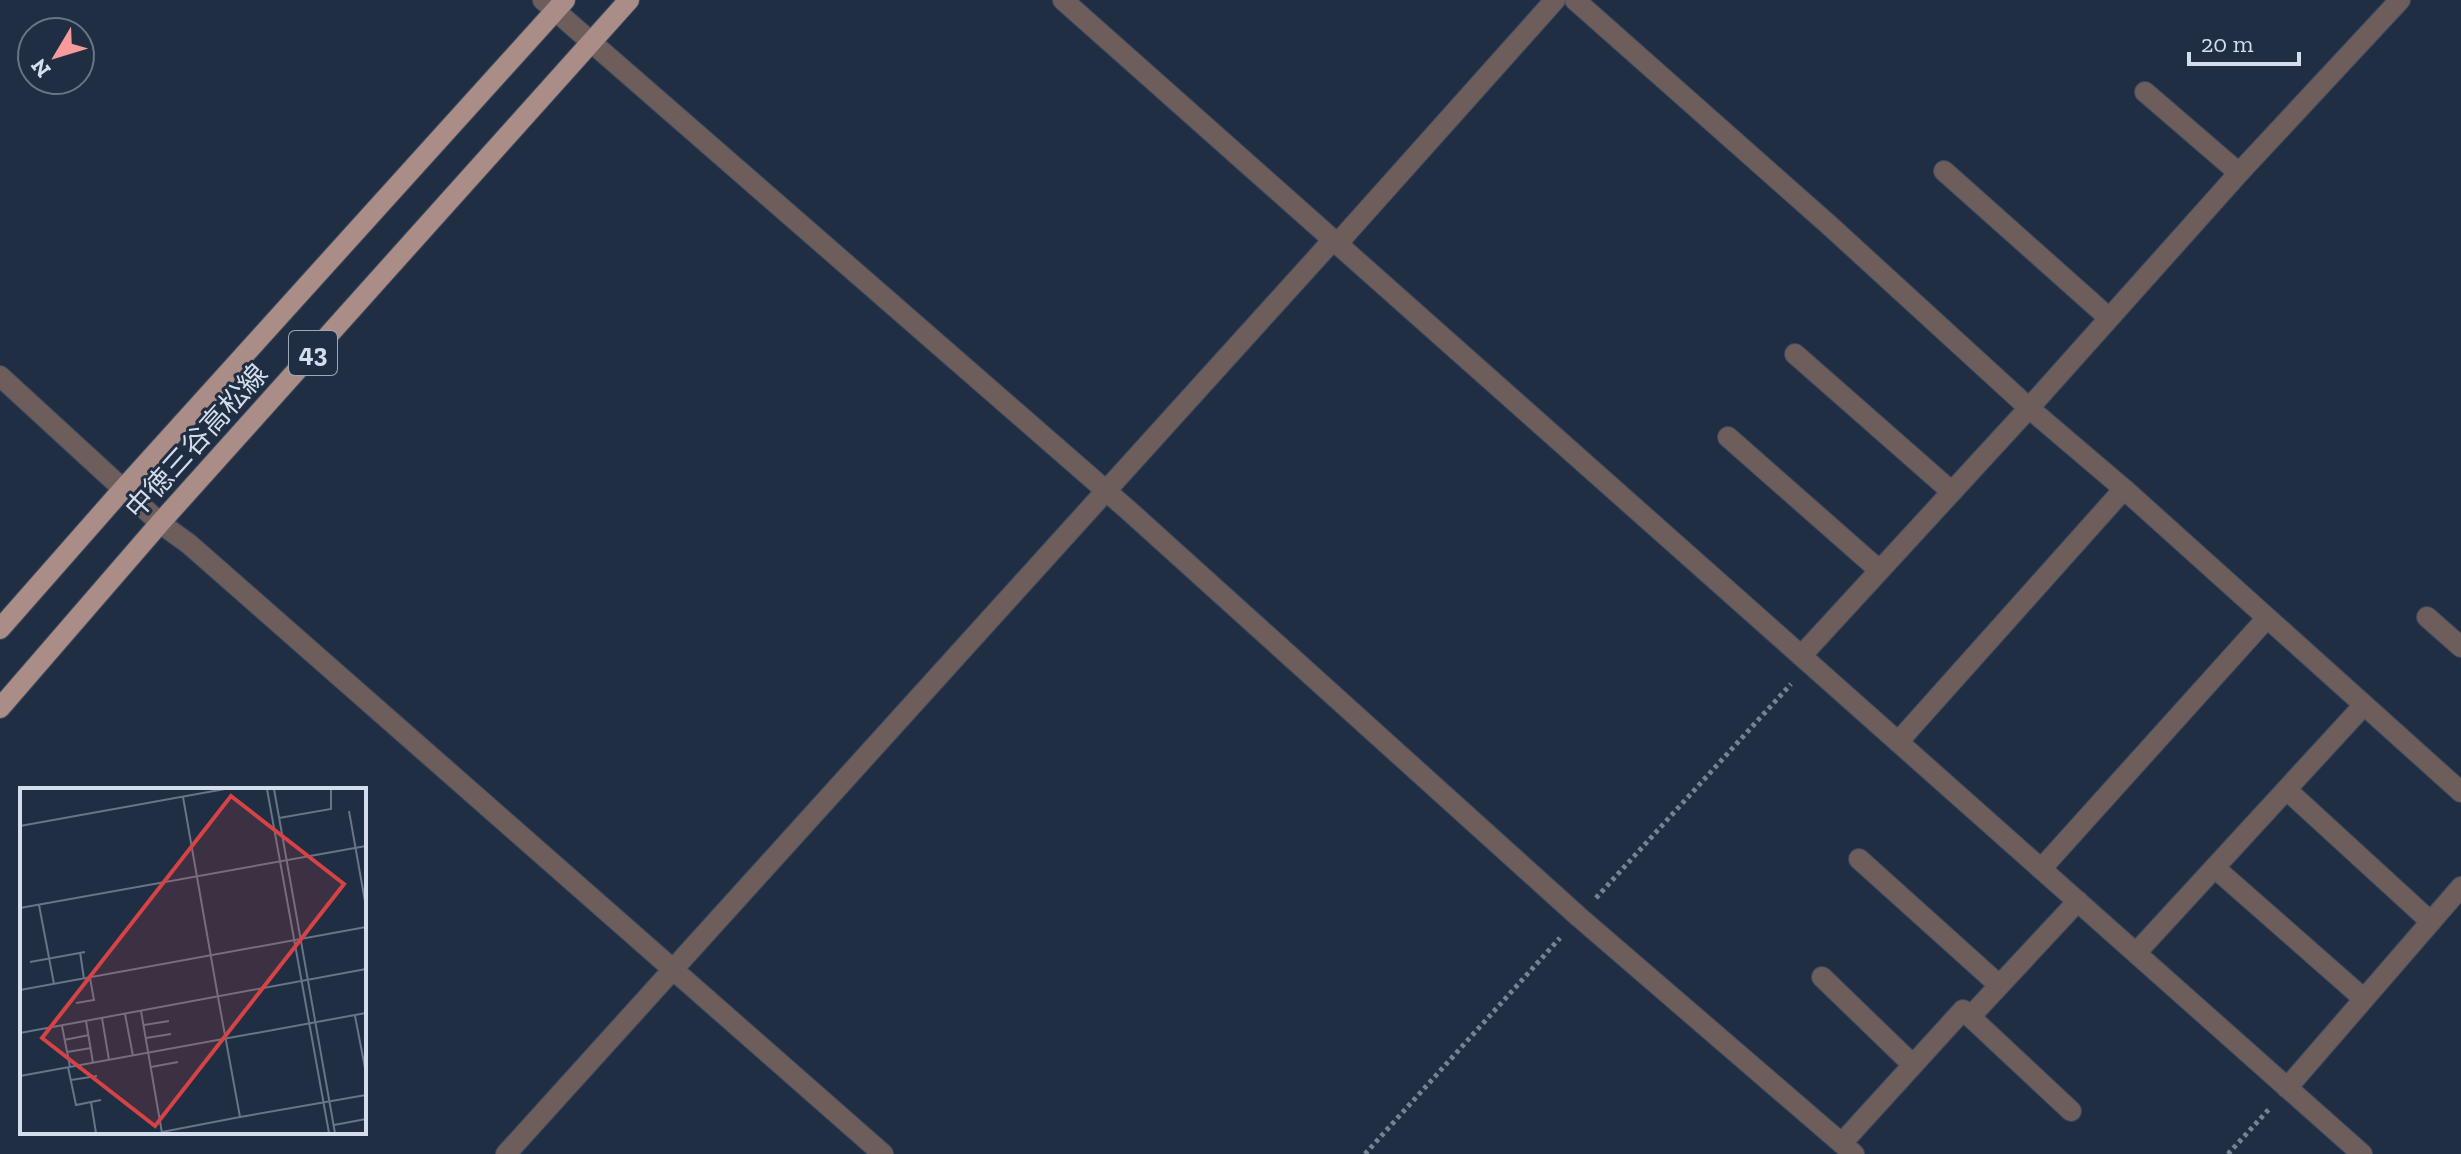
<svg xmlns="http://www.w3.org/2000/svg" width="2461" height="1154" font-family="'Zilla Slab','Noto Sans JP',serif">
<style>
.lines{fill:none;stroke-linecap:round;stroke-linejoin:round}
.minor-casing{stroke:#3d4a5f;stroke-width:22}
.major-casing{stroke:#3d4a5f;stroke-width:22}
.path{stroke:#778395;stroke-width:5;stroke-dasharray:4 4;stroke-linecap:butt}
.minor{stroke:#6d5e5b;stroke-width:20}
.major{stroke:#ab8d87;stroke-width:20}
.labels{text-anchor:middle;stroke-width:6;stroke-linejoin:round;paint-order:stroke}
.shield{fill:#202e44;stroke:#9ea8ba;stroke-width:2}
.shield-label{font-size:26px;font-weight:bold;fill:#d4ddec}
.street-label{font-size:28px;fill:#d4ddec;stroke:#202e44}
.inset-road{fill:none;stroke:#687487;stroke-width:2}
.view{fill:#d64345;fill-opacity:0.15;stroke:#d64345;stroke-width:4}
.inset-edge{fill:none;stroke:#d4ddec;stroke-width:4}
</style>
<rect width="100%" height="100%" fill="#202e44"/>
<g class="lines">
<defs>
<path id="minor" d="M 543,0 L 1127,509 L 1579,917 L 1854,1154
M 1063,0 L 2362,1154
M 1575,0 L 1829,225 L 2029,408 L 2124,489 L 2461,792
M 2145,92 L 2239,173
M 1944,171 L 2109,318
M 1337,244 L 1555,0
M 1795,354 L 1952,492
M 0,376 L 160,523 L 189,544 L 883,1154
M 1728,437 L 1879,570
M 2427,617 L 2461,647
M 1801,656 L 2029,408 L 2239,173 L 2400,0
M 1898,742 L 2124,489
M 2287,790 L 2431,922
M 1859,859 L 1999,985
M 2215,868 L 2364,999
M 2041,869 L 2267,618
M 2136,953 L 2364,705
M 1822,977 L 1913,1065
M 1970,1017 L 2078,901
M 2287,1088 L 2461,887
M 1842,1143 L 1963,1010 L 2071,1111
M 506,1154 L 1333,240"/>
<path id="major" d="M 0,629 L 123,489 L 565,0
M 0,708 L 160,523 L 629,0"/>
</defs>
<use href="#minor" class="minor-casing"/>
<use href="#major" class="major-casing"/>
<path class="path" d="M 1596,898 L 1791,684
M 1365,1154 L 1560,938
M 2228,1154 L 2271,1107"/>
<use href="#minor" class="minor"/>
<use href="#major" class="major"/>
</g>
<g class="labels">
<rect class="shield" x="289" y="331" width="48" height="44" rx="6"/>
<g class="shield-label">
<text x="313" y="362">43</text>
</g>
<g class="street-label">
<text transform="translate(196 441) rotate(-48)" y="10">中徳三谷高松線</text>
</g>
</g>
<g transform="translate(20 788)">
<rect width="346" height="346" fill="#202e44"/>
<path class="inset-road" d="M 247,1 L 309,345M 254,1 L 315,345M 163,9 L 198,209M 329,23 L 346,119M 259,30 L 311,21 L 311,1M 0,38 L 205,1M 19,117 L 34,196M 0,120 L 346,58M 60,164 L 64,191M 10,174 L 65,164M 0,202 L 346,139M 198,209 L 220,329 L 346,307M 56,215 L 74,212 L 70,190M 121,223 L 142,345M 105,226 L 113,268M 335,228 L 346,285M 82,230 L 89,272M 66,233 L 73,275M 124,237 L 149,233M 42,238 L 50,279M 0,245 L 346,181M 126,250 L 151,246M 44,252 L 69,247M 47,264 L 71,260M 48,279 L 56,317 L 81,312M 131,279 L 158,274M 0,288 L 346,225M 51,292 L 77,288M 71,314 L 76,345M 314,337 L 346,331M 142,344 L 220,329"/>
<path class="view" d="M 211,8 L 324,96 L 135,338 L 22,250 Z"/>
<rect width="346" height="346" class="inset-edge"/>
</g>
<g transform="translate(56 56) rotate(232)"><circle r="38" fill="#202e44" stroke="#687487" stroke-width="2"/>
<path d="M0-6L14 30L0 20L-14 30Z" fill="#f59b9c"/>
<text y="-12" font-size="22" font-weight="bold" text-anchor="middle" fill="#d4ddec">N</text>
</g>
<path d="M2189 52v12h110v-12" fill="none" stroke="#d4ddec" stroke-width="4"/>
<text x="2201" y="52" font-size="24" fill="#d4ddec" stroke="#202e44" stroke-width="6" paint-order="stroke">20 m</text>
</svg>
